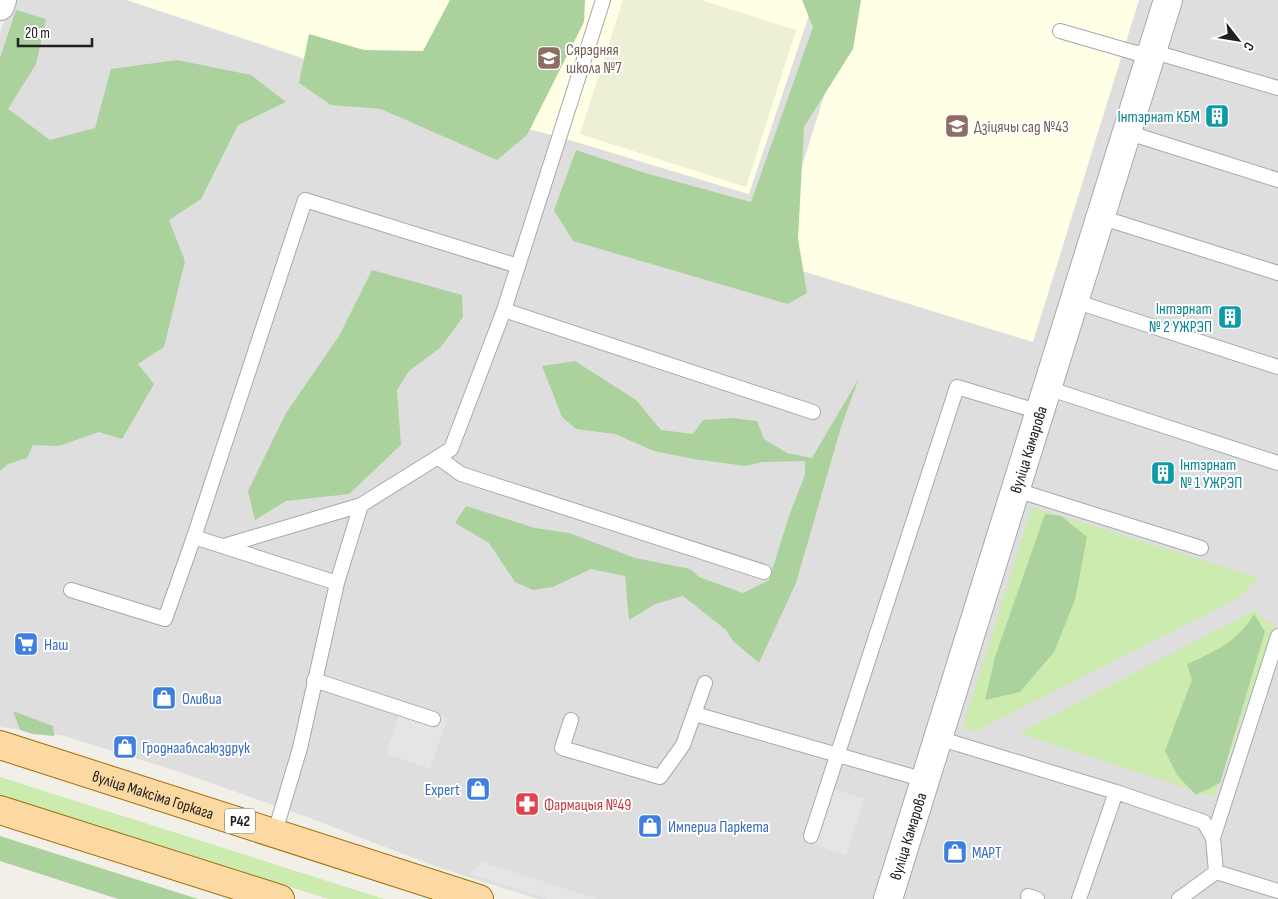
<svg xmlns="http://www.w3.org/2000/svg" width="1278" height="899" font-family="'Sofia Sans Condensed',sans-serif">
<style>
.residential{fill:#dfdede}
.education{fill:#feffe4}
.farmland{fill:#edf0d4}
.grass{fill:#cbebaf}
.forest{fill:#abd19d}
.parking{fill:#e5e5e5}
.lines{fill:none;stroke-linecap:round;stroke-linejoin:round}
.lane-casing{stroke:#a8a8a8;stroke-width:16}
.street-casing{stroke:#a8a8a8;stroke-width:30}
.primary-casing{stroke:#9f6f00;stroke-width:30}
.lane{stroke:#fff;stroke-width:14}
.street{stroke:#fff;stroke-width:28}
.primary{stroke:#fcd8a3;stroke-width:28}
.labels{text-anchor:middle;stroke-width:4;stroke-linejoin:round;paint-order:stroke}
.shield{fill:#fff;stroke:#646464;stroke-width:1}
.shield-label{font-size:15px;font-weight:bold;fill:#212121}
.education-label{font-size:16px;fill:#785e54;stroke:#fff;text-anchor:start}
.culture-label{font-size:16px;fill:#0d838f;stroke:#fff;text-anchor:end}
.street-label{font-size:16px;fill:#212121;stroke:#fff}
.shop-label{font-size:16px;fill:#366cbe;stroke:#fff;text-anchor:start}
.health-label{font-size:16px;fill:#be3a42;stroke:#fff;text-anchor:start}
</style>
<rect width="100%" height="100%" fill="#f2efe8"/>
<path class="residential" d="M 11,0 L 127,0 L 478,116 L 560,137 L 748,194 L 814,0 L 1278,0 L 1278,899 L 538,899 L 440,868 L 307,817 L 183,773 L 64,736 L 0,727 L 0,34 Z"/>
<path class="education" d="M 127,0 L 814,0 L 749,194 L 560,137 L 478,116 Z
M 854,0 L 1139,0 L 1033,342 L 799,270 L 777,246 Z"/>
<path class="farmland" d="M 623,0 L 701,0 L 796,30 L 746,187 L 580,134 Z"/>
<path class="grass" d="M 1032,507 L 1259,578 L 1238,598 L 976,731 L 963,727 Z
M 1255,610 L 1274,627 L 1214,797 L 1019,733 Z
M 0,777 L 384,899 L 328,899 L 0,795 Z"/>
<path class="forest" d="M 450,0 L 585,0 L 584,22 L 527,135 L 497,160 L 381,109 L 331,105 L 299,83 L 309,34 L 364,50 L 423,51 Z
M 802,0 L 861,0 L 853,49 L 804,127 L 798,239 L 807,293 L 788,304 L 573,241 L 554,210 L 576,150 L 645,173 L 751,202 L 813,27 Z
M 16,10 L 46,19 L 36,64 L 8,109 L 50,140 L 95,128 L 111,69 L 177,60 L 251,75 L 286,102 L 238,125 L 201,199 L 169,220 L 185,261 L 164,347 L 138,364 L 154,384 L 122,439 L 99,432 L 59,446 L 33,445 L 27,458 L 8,464 L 0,471 L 0,58 Z
M 372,270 L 462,295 L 463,317 L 440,348 L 409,371 L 397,390 L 401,445 L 349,494 L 286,501 L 255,520 L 248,491 L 286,413 L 339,336 Z
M 575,361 L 636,400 L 661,430 L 693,434 L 703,420 L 732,418 L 757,421 L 764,439 L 787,453 L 812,458 L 859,378 L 841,427 L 796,583 L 759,663 L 733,641 L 726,630 L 683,596 L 655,604 L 629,620 L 625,576 L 591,569 L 553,587 L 533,590 L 515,582 L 489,543 L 455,523 L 466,506 L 535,528 L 569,533 L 635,558 L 690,569 L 699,577 L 743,593 L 769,580 L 790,513 L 805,475 L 805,461 L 763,462 L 745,466 L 694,459 L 654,451 L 615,434 L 576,429 L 562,417 L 542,366 Z
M 1045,514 L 1061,516 L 1087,537 L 1075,600 L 1054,652 L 1020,692 L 985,700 L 995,657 Z
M 1254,614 L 1265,632 L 1220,783 L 1196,795 L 1177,775 L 1165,751 L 1192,680 L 1187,664 C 1214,653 1240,639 1254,614 Z
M 13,711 L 53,726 L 54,736 L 33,734 L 20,730 Z
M 0,836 L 198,899 L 118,899 L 0,861 Z"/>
<path class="parking" d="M 403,703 L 448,718 L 430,769 L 386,754 Z
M 819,784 L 865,799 L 846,855 L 801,840 Z
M 482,862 L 598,899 L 548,899 L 470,874 Z"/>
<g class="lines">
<defs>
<path id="lane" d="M 1060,31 L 1136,53 L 1151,51 L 1278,88
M 1126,132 L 1278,180
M 1100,217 L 1278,273
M 1074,301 L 1278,367
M 504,310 L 813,412
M 1047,388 L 1278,463
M 439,458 L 461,474 L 764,572
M 1016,490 L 1201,548
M 224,546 L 361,505
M 337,583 L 194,537 L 305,200 L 518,266
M 71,590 L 165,619 L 194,537
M 1278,636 L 1213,838 L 1216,872 L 1278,891
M 314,680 L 433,719
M 695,714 L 925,780
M 571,720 L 562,748 L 660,777 L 683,745 L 705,683
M 938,738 L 1116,792 L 1079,899
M 1116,792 L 1204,822 L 1213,838
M 275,832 L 300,748 L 337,583 L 361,505 L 451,449 L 504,310 L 603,0
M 811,836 L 957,387 L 1040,412
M 1028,896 L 1037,899
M 1179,899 L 1216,872"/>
<g id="street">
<path d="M 0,6 L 2,0"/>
<path id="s1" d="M 888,899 L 1168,0"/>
</g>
<g id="primary">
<path id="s2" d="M 0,745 L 479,899"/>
<path d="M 0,810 L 280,899"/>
</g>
</defs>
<use href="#lane" class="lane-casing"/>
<use href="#street" class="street-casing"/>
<use href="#primary" class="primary-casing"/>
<use href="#lane" class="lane"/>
<use href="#street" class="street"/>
<use href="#primary" class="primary"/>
</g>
<defs>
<symbol id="school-square" viewBox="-11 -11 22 22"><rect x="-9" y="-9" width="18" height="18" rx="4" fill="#8d6e63" stroke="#fff"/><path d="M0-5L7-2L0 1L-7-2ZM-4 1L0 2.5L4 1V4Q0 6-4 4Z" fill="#fff"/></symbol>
<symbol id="building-square" viewBox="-11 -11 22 22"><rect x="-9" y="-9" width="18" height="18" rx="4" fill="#0f9aa8" stroke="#fff"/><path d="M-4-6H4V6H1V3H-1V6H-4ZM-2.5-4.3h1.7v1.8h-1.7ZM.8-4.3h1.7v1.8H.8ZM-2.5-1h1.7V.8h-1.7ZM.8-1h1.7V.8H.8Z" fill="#fff"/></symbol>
<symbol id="supermarket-square" viewBox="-11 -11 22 22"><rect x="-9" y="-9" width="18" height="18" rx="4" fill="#3f7fe0" stroke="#fff"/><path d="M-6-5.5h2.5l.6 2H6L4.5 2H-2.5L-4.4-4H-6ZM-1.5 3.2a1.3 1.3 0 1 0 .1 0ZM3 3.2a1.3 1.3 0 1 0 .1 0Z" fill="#fff"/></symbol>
<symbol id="shop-square" viewBox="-11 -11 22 22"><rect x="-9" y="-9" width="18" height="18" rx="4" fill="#3f7fe0" stroke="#fff"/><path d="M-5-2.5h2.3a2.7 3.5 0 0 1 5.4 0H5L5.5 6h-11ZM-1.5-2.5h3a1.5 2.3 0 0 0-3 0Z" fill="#fff"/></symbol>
<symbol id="pharmacy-square" viewBox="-11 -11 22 22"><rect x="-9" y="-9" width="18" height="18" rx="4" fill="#e0444e" stroke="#fff"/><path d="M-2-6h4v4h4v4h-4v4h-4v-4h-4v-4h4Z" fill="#fff"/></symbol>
</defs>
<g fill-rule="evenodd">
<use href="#school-square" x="535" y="44" width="28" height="28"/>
<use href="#building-square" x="1203" y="102" width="28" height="28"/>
<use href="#school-square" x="943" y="112" width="28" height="28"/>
<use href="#building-square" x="1216" y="303" width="28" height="28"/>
<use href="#building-square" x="1149" y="459" width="28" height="28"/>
<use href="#supermarket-square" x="12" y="630" width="28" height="28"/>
<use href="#shop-square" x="150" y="684" width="28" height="28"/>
<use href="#shop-square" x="111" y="733" width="28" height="28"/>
<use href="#shop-square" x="464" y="775" width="28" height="28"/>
<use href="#pharmacy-square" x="513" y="790" width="28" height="28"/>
<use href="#shop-square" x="636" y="812" width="28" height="28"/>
<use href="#shop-square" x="941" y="838" width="28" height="28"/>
</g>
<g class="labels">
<rect class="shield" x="225" y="808.5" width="30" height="25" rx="4"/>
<g class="shield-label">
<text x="240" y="826">Р42</text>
</g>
<g class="education-label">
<text x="566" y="55">Сярэдняя<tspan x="566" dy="18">школа №7</tspan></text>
<text x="974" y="132">Дзіцячы сад №43</text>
</g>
<g class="culture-label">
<text x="1200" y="122">Інтэрнат КБМ</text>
<text x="1212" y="314">Інтэрнат<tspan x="1212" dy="18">№ 2 УЖРЭП</tspan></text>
<text x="1180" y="470" text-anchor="start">Інтэрнат<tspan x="1180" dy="18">№ 1 УЖРЭП</tspan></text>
</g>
<g class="street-label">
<text dy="6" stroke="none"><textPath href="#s1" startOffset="471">вуліца Камарова</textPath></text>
<text dy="6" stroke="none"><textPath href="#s2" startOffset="161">вуліца Максіма Горкага</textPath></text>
<text dy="6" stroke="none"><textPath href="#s1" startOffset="66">вуліца Камарова</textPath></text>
</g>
<g class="shop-label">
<text x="44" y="650">Наш</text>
<text x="182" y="704">Оливиа</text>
<text x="142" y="753">Гроднааблсаюздрук</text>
<text x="460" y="795" text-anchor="end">Expert</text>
<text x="668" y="832">Империа Паркета</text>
<text x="972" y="858">МАРТ</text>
</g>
<g class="health-label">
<text x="544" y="810">Фармацыя №49</text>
</g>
</g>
<g transform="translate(1238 40) rotate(121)" stroke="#ffffff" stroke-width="4" paint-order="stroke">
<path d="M0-4L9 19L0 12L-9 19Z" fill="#212121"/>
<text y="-8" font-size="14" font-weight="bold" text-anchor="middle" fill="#212121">С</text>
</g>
<path d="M18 38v8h74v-8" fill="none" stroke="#212121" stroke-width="2.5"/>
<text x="25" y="38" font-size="15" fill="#212121" stroke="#ffffff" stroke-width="4" paint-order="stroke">20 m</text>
</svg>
